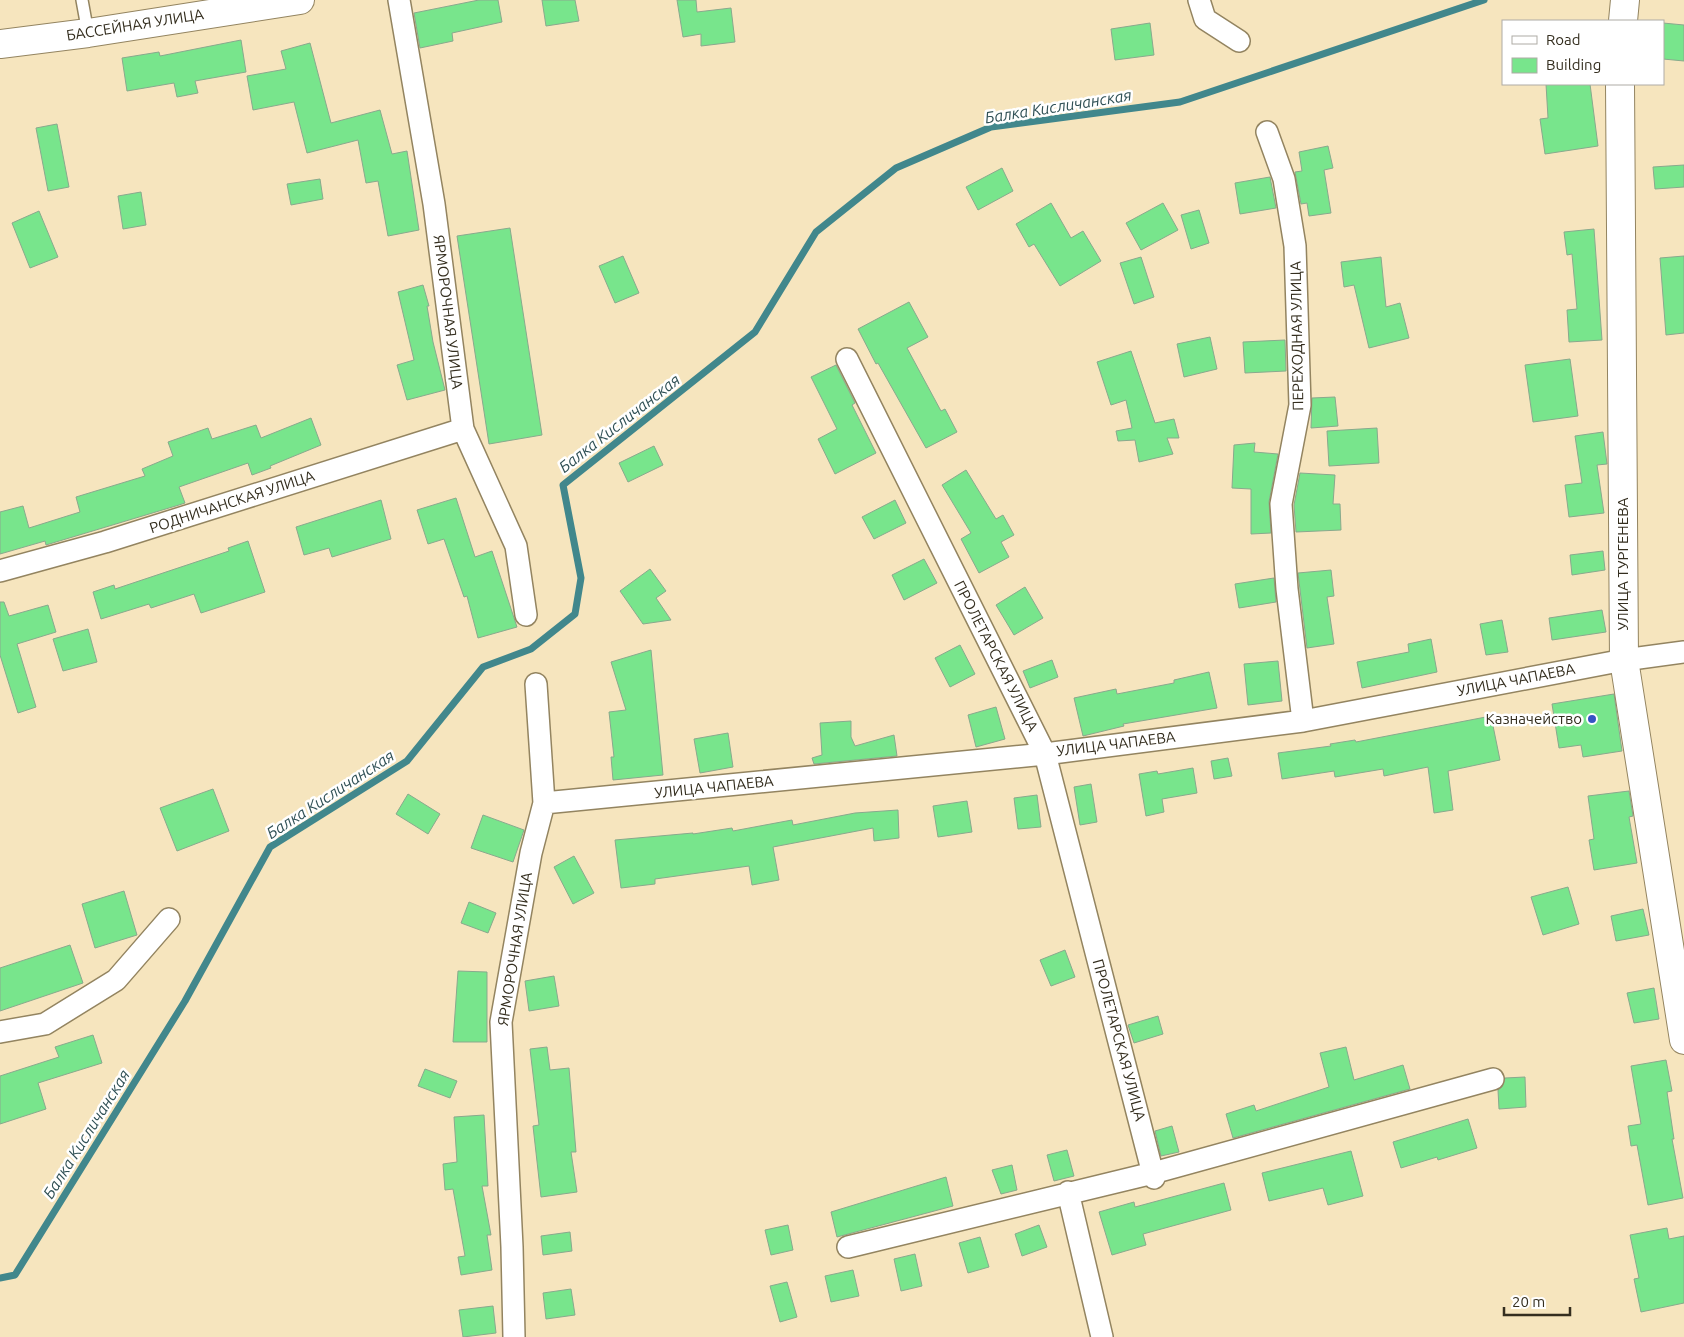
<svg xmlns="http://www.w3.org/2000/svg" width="1684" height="1337" font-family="Ubuntu,sans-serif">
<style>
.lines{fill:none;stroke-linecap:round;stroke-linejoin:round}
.stream{stroke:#41878c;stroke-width:7}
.building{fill:#78e58c;stroke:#89a98d}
.service-casing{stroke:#938460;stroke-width:14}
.minor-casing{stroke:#938460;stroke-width:24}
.tertiary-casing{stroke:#938460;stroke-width:30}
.secondary-casing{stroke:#938460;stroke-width:30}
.service{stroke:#fff;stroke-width:11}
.minor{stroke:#fff;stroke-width:21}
.tertiary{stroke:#fff;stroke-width:28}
.secondary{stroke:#fff;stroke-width:28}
.poi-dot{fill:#3653c4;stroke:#fff;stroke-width:2}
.labels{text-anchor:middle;stroke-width:5;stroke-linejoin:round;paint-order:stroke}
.street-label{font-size:15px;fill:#342e1f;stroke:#fff}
.poi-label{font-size:15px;fill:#342e1f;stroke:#fff;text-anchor:end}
.water-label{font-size:16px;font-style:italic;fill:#305055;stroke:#fff}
</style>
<rect width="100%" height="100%" fill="#f6e5be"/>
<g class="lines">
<path class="stream" d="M 0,1278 L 15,1275 L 185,1001 L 270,847 L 407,761 L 483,667 L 531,649 L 575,614 L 581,578 L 563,485 L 755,332 L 816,232 L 896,168 L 991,127 L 1180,102 L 1484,0"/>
</g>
<path class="building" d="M 479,0 L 498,0 L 502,22 L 452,33 L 453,41 L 420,48 L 414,13 Z
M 542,0 L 575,0 L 579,21 L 546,26 Z
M 677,0 L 696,0 L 697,12 L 731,8 L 735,42 L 701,46 L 701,34 L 683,37 Z
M 1150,23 L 1154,55 L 1115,60 L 1111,29 Z
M 1663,23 L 1684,25 L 1684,61 L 1663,59 Z
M 241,40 L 246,72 L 195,81 L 198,93 L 177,97 L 174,83 L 127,91 L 122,58 L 159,52 L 160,56 Z
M 310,43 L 331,123 L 380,110 L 392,154 L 407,151 L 419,230 L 388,236 L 378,181 L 366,183 L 358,140 L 307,153 L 294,102 L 253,110 L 247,76 L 286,69 L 281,51 Z
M 1546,84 L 1590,84 L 1598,146 L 1545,154 L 1540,119 L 1548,118 Z
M 57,124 L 69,187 L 48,191 L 36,128 Z
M 1328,146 L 1333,168 L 1324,170 L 1331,213 L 1309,216 L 1307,203 L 1301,204 L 1295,172 L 1302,171 L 1299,152 Z
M 1684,165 L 1684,187 L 1655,189 L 1653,167 Z
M 1002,168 L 1013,191 L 978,210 L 966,187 Z
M 1270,177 L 1276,208 L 1240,214 L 1235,183 Z
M 320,179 L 323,199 L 291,205 L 287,184 Z
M 141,192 L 146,225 L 123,229 L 118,196 Z
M 1051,203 L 1071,238 L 1083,231 L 1101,261 L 1060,286 L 1034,244 L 1029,247 L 1016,224 Z
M 1163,203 L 1178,230 L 1141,250 L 1126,223 Z
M 1199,210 L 1209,243 L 1191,249 L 1181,215 Z
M 39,211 L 58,257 L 30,268 L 12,223 Z
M 510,228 L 542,435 L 489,444 L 457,236 Z
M 1594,229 L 1602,340 L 1569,342 L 1567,310 L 1577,309 L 1572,254 L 1567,255 L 1564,232 Z
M 623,256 L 639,293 L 615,303 L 599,266 Z
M 1684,256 L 1684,333 L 1666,335 L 1660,258 Z
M 1141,257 L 1154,297 L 1134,304 L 1120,263 Z
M 1381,257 L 1386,307 L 1400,303 L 1409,338 L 1369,348 L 1354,285 L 1344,287 L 1341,262 Z
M 423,285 L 429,306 L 427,306 L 433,342 L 445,390 L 407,400 L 397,365 L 414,360 L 398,292 Z
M 909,302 L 928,337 L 907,348 L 941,411 L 945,409 L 957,432 L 926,448 L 878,363 L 876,364 L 858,329 Z
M 1210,337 L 1217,369 L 1184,377 L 1177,344 Z
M 1285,340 L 1286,371 L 1245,373 L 1243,342 Z
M 1131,351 L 1155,423 L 1174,419 L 1179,438 L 1167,438 L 1173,454 L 1139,462 L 1135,440 L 1118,441 L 1116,431 L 1132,428 L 1126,400 L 1111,405 L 1097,362 Z
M 1570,359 L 1578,416 L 1533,422 L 1525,365 Z
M 836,365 L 855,403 L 852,405 L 876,453 L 835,474 L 818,439 L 837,429 L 811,377 Z
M 1335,397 L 1338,426 L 1311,428 L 1312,398 Z
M 311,418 L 321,445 L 270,466 L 271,468 L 252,475 L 248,463 L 179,487 L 185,503 L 179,505 L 46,545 L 45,541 L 0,554 L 0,512 L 23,506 L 29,528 L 80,512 L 76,497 L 145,476 L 142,469 L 173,456 L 168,442 L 208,428 L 212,439 L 256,425 L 261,438 Z
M 1377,428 L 1379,463 L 1329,466 L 1327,431 Z
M 1603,432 L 1607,464 L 1597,465 L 1604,513 L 1569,517 L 1565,485 L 1582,483 L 1575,436 Z
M 1255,443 L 1254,452 L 1278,454 L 1269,502 L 1271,533 L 1251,534 L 1251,489 L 1232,488 L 1234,445 Z
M 654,446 L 663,465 L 628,482 L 619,463 Z
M 966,470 L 996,519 L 1003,515 L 1014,535 L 1001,542 L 1009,557 L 979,573 L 961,539 L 971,533 L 942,485 Z
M 1300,473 L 1335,475 L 1333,504 L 1340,504 L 1341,530 L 1296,532 L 1294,505 Z
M 456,498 L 475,557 L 492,551 L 517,627 L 478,638 L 467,596 L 464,597 L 444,539 L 428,544 L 417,510 Z
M 381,500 L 391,539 L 332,557 L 329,548 L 304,555 L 296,527 Z
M 895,500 L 906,523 L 874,539 L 862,517 Z
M 248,541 L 265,592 L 201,613 L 194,594 L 151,608 L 149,604 L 101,619 L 93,592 L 114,585 L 115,589 L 229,551 L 228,548 Z
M 1603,551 L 1605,570 L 1572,575 L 1570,555 Z
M 924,559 L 937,583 L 904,600 L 892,575 Z
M 650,569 L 666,591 L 656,598 L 671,620 L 643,624 L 620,591 Z
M 1331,570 L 1334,596 L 1327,597 L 1334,644 L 1307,648 L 1298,573 Z
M 1274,578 L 1276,602 L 1239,608 L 1235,584 Z
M 1025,587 L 1043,618 L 1014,635 L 996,605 Z
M 0,602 L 4,602 L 9,616 L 48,605 L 56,632 L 17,644 L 36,707 L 18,713 L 0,655 Z
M 1602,610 L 1606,632 L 1552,640 L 1549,618 Z
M 1502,620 L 1508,652 L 1486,655 L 1480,624 Z
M 88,629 L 97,662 L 63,671 L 53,639 Z
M 1431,639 L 1437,672 L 1362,688 L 1357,662 L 1409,652 L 1408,644 Z
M 960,645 L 975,674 L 950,687 L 935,658 Z
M 651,650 L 663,775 L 613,780 L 611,757 L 614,757 L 609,712 L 626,710 L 611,662 Z
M 1052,660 L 1058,677 L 1030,688 L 1023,671 Z
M 1278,661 L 1282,701 L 1248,705 L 1244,664 Z
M 1209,672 L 1217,708 L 1123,724 L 1124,726 L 1083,736 L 1074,698 L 1116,689 L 1117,694 L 1174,683 L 1174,680 Z
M 1614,694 L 1622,751 L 1583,757 L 1581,745 L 1559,748 L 1552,704 Z
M 996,707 L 1005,739 L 976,747 L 968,715 Z
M 1491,716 L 1500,760 L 1448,771 L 1453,810 L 1434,813 L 1428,767 L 1384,776 L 1383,769 L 1335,777 L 1334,771 L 1282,779 L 1278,753 L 1331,746 L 1330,744 L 1355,740 L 1356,742 Z
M 851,721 L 851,737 L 855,746 L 894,735 L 897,756 L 814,764 L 812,758 L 822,755 L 820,723 Z
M 728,733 L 733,767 L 700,773 L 694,739 Z
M 1228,758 L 1232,776 L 1214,779 L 1211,761 Z
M 1193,768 L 1197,793 L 1162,799 L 1164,812 L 1146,816 L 1139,774 L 1157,771 L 1158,774 Z
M 1091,784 L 1097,822 L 1080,825 L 1074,787 Z
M 213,789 L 229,831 L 177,851 L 160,808 Z
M 1629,791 L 1633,816 L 1629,817 L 1637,863 L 1594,870 L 1589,840 L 1594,839 L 1588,796 Z
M 408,794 L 440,814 L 428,834 L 396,814 Z
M 1037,795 L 1041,827 L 1018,829 L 1014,798 Z
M 967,801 L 972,832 L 938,837 L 933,806 Z
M 898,810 L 899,838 L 874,841 L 873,828 L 773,847 L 779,880 L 752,885 L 749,866 L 655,879 L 655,884 L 621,888 L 615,840 L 693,833 L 693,834 L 732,828 L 733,831 L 792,820 L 793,825 L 855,813 Z
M 483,815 L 524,830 L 513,862 L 471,848 Z
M 574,856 L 594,893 L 573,904 L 554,867 Z
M 1568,887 L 1579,924 L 1543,935 L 1531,897 Z
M 124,891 L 137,935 L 95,948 L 82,904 Z
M 469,902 L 496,913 L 488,933 L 461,923 Z
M 1643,909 L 1649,935 L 1616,941 L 1611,916 Z
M 70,945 L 83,983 L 0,1011 L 0,968 Z
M 1065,950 L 1075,977 L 1051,986 L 1040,960 Z
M 458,971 L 487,972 L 487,1042 L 453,1042 Z
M 554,976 L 559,1006 L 529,1011 L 525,981 Z
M 1654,988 L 1659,1019 L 1634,1023 L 1627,993 Z
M 1158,1016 L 1163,1034 L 1134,1043 L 1128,1025 Z
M 93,1035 L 102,1063 L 38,1083 L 46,1109 L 0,1124 L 0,1076 L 59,1057 L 55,1047 Z
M 547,1047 L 550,1070 L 569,1068 L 576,1152 L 571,1152 L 577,1192 L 541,1197 L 533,1126 L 539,1125 L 530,1049 Z
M 1346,1047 L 1354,1080 L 1403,1065 L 1410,1089 L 1233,1138 L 1226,1114 L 1254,1105 L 1256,1111 L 1329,1087 L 1320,1053 Z
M 1666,1060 L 1672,1091 L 1667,1092 L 1674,1139 L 1672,1139 L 1683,1198 L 1648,1205 L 1637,1145 L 1631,1146 L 1628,1126 L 1641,1124 L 1631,1066 Z
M 425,1069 L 457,1081 L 450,1098 L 418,1086 Z
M 1525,1077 L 1526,1107 L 1499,1109 L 1498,1090 L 1502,1087 L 1505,1078 Z
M 484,1115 L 488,1186 L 482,1186 L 491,1235 L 487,1235 L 492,1270 L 461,1275 L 458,1257 L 465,1256 L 453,1189 L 445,1190 L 443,1164 L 457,1162 L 454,1117 Z
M 1468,1119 L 1477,1148 L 1438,1160 L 1437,1157 L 1401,1168 L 1393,1142 Z
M 1172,1126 L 1179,1152 L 1161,1156 L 1155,1131 Z
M 1067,1150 L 1074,1176 L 1054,1181 L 1047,1155 Z
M 1351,1151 L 1363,1196 L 1328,1205 L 1323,1188 L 1269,1201 L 1262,1173 Z
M 1012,1165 L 1017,1190 L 1001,1194 L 992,1170 Z
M 946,1177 L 953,1206 L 837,1237 L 831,1212 Z
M 1224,1183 L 1231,1210 L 1143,1234 L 1146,1245 L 1112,1255 L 1099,1212 L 1134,1202 L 1135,1207 Z
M 788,1225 L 793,1250 L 771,1255 L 765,1230 Z
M 1039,1225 L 1047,1247 L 1022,1256 L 1015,1234 Z
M 1667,1228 L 1669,1239 L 1684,1236 L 1684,1303 L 1641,1312 L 1634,1279 L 1639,1278 L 1630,1235 Z
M 570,1232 L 572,1251 L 543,1255 L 541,1236 Z
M 980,1237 L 989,1267 L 968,1273 L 959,1243 Z
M 915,1254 L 922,1286 L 901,1291 L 894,1259 Z
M 853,1270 L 859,1296 L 831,1302 L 825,1276 Z
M 787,1282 L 797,1317 L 780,1322 L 770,1286 Z
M 571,1289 L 575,1315 L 546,1319 L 543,1293 Z
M 493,1306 L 496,1333 L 463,1337 L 459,1310 Z"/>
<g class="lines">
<defs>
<path id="service" d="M 82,0 L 88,33"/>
<path id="minor" d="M 399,0 L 434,204 L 463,429 L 516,546 L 526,615
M 1199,0 L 1205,19 L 1239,41
M 1267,132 L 1284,179 L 1295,246 L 1300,405 L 1281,504 L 1287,589 L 1303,721
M 847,359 L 1045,754 L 1154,1178
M 0,571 L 105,542 L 463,429
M 544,803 L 1045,754 L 1303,721 L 1624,660 L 1684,652
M 0,1032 L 45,1024 L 116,980 L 169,919
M 1068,1192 L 1102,1337
M 848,1247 L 1153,1173 L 1493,1079
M 514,1337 L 512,1247 L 501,1022 L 531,853 L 544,803 L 536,684"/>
<path id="tertiary" d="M 0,44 L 88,33 L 300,0"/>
<path id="secondary" d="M 1623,21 L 1625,0
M 1620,84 L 1624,660 L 1684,1040"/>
</defs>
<use href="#service" class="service-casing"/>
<use href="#minor" class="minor-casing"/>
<use href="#tertiary" class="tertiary-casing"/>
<use href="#secondary" class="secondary-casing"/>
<use href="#service" class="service"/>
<use href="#minor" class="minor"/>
<use href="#tertiary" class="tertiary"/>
<use href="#secondary" class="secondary"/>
</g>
<circle class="poi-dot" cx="1592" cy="719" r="5"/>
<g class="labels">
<g class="street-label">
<text transform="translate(135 25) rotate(-9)" y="5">БАССЕЙНАЯ УЛИЦА</text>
<text transform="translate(448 312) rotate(83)" y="5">ЯРМОРОЧНАЯ УЛИЦА</text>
<text transform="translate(1297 336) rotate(-91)" y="5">ПЕРЕХОДНАЯ УЛИЦА</text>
<text transform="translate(232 502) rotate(-18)" y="5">РОДНИЧАНСКАЯ УЛИЦА</text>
<text transform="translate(1623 564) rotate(-90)" y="5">УЛИЦА ТУРГЕНЕВА</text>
<text transform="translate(996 656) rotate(63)" y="5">ПРОЛЕТАРСКАЯ УЛИЦА</text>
<text transform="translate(1516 680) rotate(-11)" y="5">УЛИЦА ЧАПАЕВА</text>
<text transform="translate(1116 744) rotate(-7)" y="5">УЛИЦА ЧАПАЕВА</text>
<text transform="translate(714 787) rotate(-6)" y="5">УЛИЦА ЧАПАЕВА</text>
<text transform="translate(515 949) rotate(-81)" y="5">ЯРМОРОЧНАЯ УЛИЦА</text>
<text transform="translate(1119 1040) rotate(75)" y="5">ПРОЛЕТАРСКАЯ УЛИЦА</text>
</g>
<g class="poi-label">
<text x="1582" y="724">Казначейство</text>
</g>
<g class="water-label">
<text transform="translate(1058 106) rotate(-9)" y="6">Балка Кисличанская</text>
<text transform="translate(619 423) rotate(-38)" y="6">Балка Кисличанская</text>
<text transform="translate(330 794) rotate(-33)" y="6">Балка Кисличанская</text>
<text transform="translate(86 1134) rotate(-58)" y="6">Балка Кисличанская</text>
</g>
</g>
<rect x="1502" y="20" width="162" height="65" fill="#ffffff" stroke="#aeaba5"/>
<rect x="1512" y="36" width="25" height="8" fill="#ffffff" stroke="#aeaba5"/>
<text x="1546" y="45" font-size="15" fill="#342e1f">Road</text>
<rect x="1512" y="58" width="25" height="15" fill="#78e58c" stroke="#aeaba5"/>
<text x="1546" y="70" font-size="15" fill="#342e1f">Building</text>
<path d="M1504 1307v8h66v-8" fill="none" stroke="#342e1f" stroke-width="2.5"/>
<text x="1512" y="1307" font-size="15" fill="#342e1f" stroke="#ffffff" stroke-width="4" paint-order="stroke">20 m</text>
</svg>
